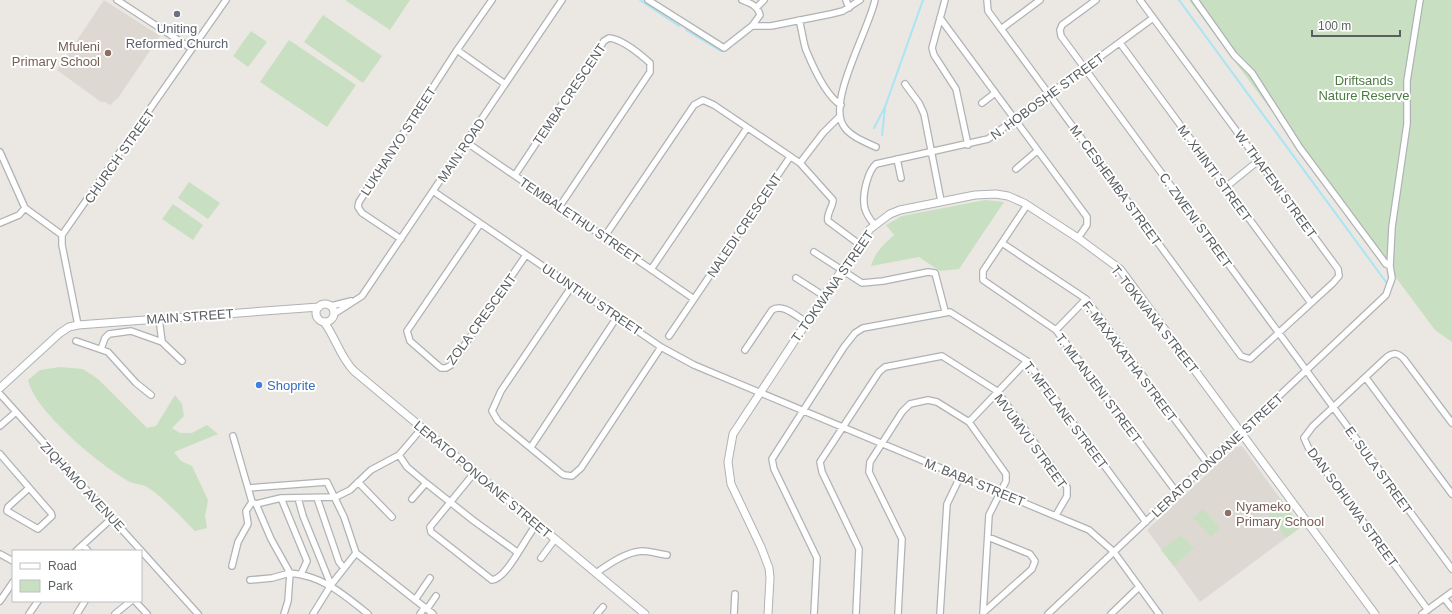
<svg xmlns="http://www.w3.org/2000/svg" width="1452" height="614" font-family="Arial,sans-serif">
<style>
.education{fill:#ded8d3}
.green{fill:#c8e0c1}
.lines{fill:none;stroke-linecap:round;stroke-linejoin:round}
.stream{stroke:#a9e5f4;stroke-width:2}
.minor-casing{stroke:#afb3b6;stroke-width:8}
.tertiary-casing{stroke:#afb3b6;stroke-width:9}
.minor{stroke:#fff;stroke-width:5.5}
.tertiary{stroke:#fff;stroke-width:7}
.worship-dot{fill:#6b7280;stroke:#fff;stroke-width:1.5}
.education-dot{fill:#8d6e63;stroke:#fff;stroke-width:1.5}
.shop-dot{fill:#3f7fe0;stroke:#fff;stroke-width:1.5}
.labels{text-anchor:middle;stroke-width:4;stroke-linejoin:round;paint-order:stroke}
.worship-label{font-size:13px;fill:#5b616d;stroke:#fff}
.education-label{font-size:13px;fill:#785e54;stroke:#fff;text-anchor:end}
.park-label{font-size:13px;fill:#497c3e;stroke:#fff}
.street-label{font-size:13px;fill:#5a5f61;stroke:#fff}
.shop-label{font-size:13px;fill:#366cbe;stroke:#fff;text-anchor:start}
</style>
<rect width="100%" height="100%" fill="#ebe7e2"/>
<path class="education" d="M 104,0 L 160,36 L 118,98 L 110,105 L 105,102 L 101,102 L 57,70 Z
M 1242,446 L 1301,527 L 1200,602 L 1147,530 L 1236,447 Z"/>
<path class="green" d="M 345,0 L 410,0 L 390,30 Z
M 1189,0 L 1452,0 L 1452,342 L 1435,330 Z
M 323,15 L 382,56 L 363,83 L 304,42 Z
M 251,31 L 267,42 L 248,67 L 233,56 Z
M 289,40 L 356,85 L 327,127 L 260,82 Z
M 189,182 L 220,203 L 208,219 L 178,198 Z
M 985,200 L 1004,202 L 959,269 L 940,271 L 919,257 L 871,266 C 875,252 884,244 894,235 L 886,225 L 902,216 Z
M 173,204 L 203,225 L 193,240 L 162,219 Z
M 60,367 L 83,369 L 98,379 L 147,428 L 156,426 L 175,395 L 182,404 L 184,416 L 172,428 L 180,433 L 192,433 L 207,425 L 218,434 L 174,452 L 181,461 L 192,466 L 208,500 L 205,516 L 207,528 L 195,531 C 183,519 159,493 145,486 C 140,484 135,484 130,482 C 101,466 35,412 28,380 L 40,370 Z
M 1281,499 L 1301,527 L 1286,538 L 1267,512 Z
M 1203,509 L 1220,528 L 1211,537 L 1193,518 Z
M 1181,535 L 1194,548 L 1174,566 L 1161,550 Z"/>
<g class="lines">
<path class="stream" d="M 640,0 L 679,26
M 1179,0 L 1386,282
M 686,30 L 721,51
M 874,128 L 885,107 L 923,0
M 882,135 L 885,108"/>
<defs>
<path id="minor" d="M 117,0 L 192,49
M 648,0 L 724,48 L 752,26 L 771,26 L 831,14 L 843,11 L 860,0
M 742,0 C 750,3 758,6 760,15 L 752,26
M 846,0 L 849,8
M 875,0 C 869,29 828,100 843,125 C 849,136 865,142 876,147
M 945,0 L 932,48 L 934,55 L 956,89 L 968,145
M 987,0 L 988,11 L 1241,356 L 1250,359 L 1333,283 L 1339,276 L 1338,269 L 1140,0
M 1096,0 L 1062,25 L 1060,30 L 1061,36 L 1452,569
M 757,7 L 764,0
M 940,18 L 1087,217 L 1087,225 L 1078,238
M 799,20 C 802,30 803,41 806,50 C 813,67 826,96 841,105
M 1001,29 L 1040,0
M 1120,43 L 1311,303
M 457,50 L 505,84
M 905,84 L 919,103 L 924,114 L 941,201
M 982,103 L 995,93
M 466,142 L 694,299
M 0,152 L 25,208 L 62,235
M 897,159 L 901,178
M 800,163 L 833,200 C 833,207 826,214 828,221 L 859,244
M 1016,169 L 1037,151
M 515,175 L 604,41 L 609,38 C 622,39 640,54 650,63 L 650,72 L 560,206
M 1226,187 L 1258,161
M 433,191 L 661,347 L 694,365 L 1089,530 L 1114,552 L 1159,614
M 1027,205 L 983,271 L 983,280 L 1056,330 L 1177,493
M 0,223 L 19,215 L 25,208
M 480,224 L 407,331 L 410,341 L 441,368 L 446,368 L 451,365 L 526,255
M 875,225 C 870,220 864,211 864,203 C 863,192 868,171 876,164 L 988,139 L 1153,18
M 605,236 L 694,105 L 703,100 L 714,105 L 800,163 L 823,133 L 840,116
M 401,239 L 362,213 L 358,207 L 359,202 L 457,50 L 492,0
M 1002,243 L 1086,299 L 1208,464
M 814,252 L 862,283 L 883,281 L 928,272 L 935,273 L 945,311
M 1390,266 L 1392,227 L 1407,124 L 1407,81 L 1420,0
M 652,268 L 747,128
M 796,278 L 824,296
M 572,286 L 501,391 L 492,411 L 498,421 L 561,473 L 564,475 L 572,476 L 581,468 L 661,347
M 331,306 L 351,301
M 334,314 L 362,296 L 562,0
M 159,318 L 162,342
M 78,325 L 62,245 L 62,235 L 226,0
M 1056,330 L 1086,299
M 669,336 L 790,157
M 76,341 L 108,352 L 136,383 L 151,395
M 101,349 L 105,338 L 109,334 L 131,331 L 162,342 L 182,361
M 745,350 L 772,310 C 783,303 796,316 806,322
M 1366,378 L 1452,494
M 0,394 L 198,614
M 969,422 L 1027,361
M 0,426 L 16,412
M 233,436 L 252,502 L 256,504 L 271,539 L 290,573 L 272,578 L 250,580
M 531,447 L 617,317
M 0,454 L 51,513 L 52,516 L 38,529 L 7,511 L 8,507 L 29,488
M 399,455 L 407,467 L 426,483 L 412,499
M 475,472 L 430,527 L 431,532 L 492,580 C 507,579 526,536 537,524
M 358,482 L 392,517
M 426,483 L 474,521 L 517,552
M 248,488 L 327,482 L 344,517 L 356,553
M 281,498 L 307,561 L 301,574
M 298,498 L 303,516 L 331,585
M 317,498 L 339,562 L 344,568
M 256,504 L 281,498 L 336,497 L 350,490 L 371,470 L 399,455 L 422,428
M 83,545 L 88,551
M 76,551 L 111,519
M 356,553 L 433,614
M 0,554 L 13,561
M 541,558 L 555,539
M 232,566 L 238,542 L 248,524 L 246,511 L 252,502
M 596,573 C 609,564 626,552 642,551 C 650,551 658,554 667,555
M 1444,598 L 1452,608
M 415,600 L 430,578
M 0,601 L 13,582
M 135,601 L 147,614
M 427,609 L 436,596
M 1428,610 L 1308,447 L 1304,438 L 1313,426 L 1387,357 C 1394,352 1398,353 1404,359 L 1452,423
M 984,612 L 1032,569 L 1035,561 L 1030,554 L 988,537
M 29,614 L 38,601
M 77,614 L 85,601
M 115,614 L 131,601
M 284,614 L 288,601 L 290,573 C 323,576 343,594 368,614
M 313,614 L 331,585 L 356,553
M 420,614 L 425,607
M 597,614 L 603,607
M 734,614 L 735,594
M 814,614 L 817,558 L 774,469 L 772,459 L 844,347 L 855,333 L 863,328 L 950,312 L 1027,361 L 1146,522
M 856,614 L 859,549 L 822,472 L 820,462 L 879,372 L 885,367 L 942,356 L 997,391 L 1067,487 L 1067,496 L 1056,515
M 898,614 L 902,539 L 869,472 L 870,462 L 902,412 L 910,404 L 928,400 L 937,402 L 969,422 L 1006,474 L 1006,481 L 989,515 L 983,614
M 940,614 L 947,504 L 960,477
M 1048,614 L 1386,295 L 1392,278 L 1390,266 L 1386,264 L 1300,148 L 1252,73 L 1234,55 L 1195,0
M 1111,614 L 1139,587
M 1422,614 L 1452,592"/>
<path id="tertiary" d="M316 313a9 9 0 1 1 18 0a9 9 0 1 1-18 0Z
M 324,322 C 336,338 340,357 354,371 L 645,614
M 0,388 L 60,333 L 69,327 L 78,325 L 319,307
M 768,614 L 770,578 L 769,568 L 761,547 L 731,484 L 728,462 L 733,434 L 824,296 L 870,229 L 890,214 L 900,210 L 975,195 L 996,194 L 1008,196 L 1024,203 L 1078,238 L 1120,269 L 1375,614"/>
</defs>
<use href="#minor" class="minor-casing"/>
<use href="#tertiary" class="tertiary-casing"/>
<use href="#minor" class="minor"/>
<use href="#tertiary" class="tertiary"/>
</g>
<circle class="worship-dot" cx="177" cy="14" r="4"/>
<g class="education-dot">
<circle cx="108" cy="53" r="4"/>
<circle cx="1228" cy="513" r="4"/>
</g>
<circle class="shop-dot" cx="259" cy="385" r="4"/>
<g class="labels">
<g class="worship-label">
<text x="177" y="33">Uniting<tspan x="177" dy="15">Reformed Church</tspan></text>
</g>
<g class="education-label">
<text x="100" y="51">Mfuleni<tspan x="100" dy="15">Primary School</tspan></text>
<text x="1236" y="511" text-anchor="start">Nyameko<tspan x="1236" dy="15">Primary School</tspan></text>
</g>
<g class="park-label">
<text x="1364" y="85">Driftsands<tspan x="1364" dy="15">Nature Reserve</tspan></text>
</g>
<g class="street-label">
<text transform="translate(569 94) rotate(-56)" y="5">TEMBA CRESCENT</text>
<text transform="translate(1047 96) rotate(-36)" y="5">N. HOBOSHE STREET</text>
<text transform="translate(398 141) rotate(-57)" y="5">LUKHANYO STREET</text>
<text transform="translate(461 150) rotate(-56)" y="5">MAIN ROAD</text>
<text transform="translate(119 156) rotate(-55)" y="5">CHURCH STREET</text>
<text transform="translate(1215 173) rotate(54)" y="5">M. XHINTI STREET</text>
<text transform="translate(1276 184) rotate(54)" y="5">W. THAFENI STREET</text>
<text transform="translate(1116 185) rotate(54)" y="5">M. CESHEMBA STREET</text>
<text transform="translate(580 220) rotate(34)" y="5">TEMBALETHU STREET</text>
<text transform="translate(1196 220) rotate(54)" y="5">C. ZWENI STREET</text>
<text transform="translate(744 225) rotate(-56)" y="5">NALEDI CRESCENT</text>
<text transform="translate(832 286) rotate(-55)" y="5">T. TOKWANA STREET</text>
<text transform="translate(592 299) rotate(34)" y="5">ULUNTHU STREET</text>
<text transform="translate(190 316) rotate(-4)" y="5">MAIN STREET</text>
<text transform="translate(481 319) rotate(-54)" y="5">ZOLA CRESCENT</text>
<text transform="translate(1155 319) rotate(52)" y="5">T. TOKWANA STREET</text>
<text transform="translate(1130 361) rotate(53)" y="5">F. MAXAKATHA STREET</text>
<text transform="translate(1099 388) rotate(53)" y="5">T. MLANJENI STREET</text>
<text transform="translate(1066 415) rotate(53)" y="5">T. MFELANE STREET</text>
<text transform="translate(1031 441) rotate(54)" y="5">MVUMVU STREET</text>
<text transform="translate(1217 455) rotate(-43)" y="5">LERATO PONOANE STREET</text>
<text transform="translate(1379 470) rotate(54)" y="5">E. SULA STREET</text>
<text transform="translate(483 479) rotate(40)" y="5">LERATO PONOANE STREET</text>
<text transform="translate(975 482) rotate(22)" y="5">M. BABA STREET</text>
<text transform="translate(83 486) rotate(47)" y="5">ZIQHAMO AVENUE</text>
<text transform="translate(1353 507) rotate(54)" y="5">DAN SOHUWA STREET</text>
</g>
<g class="shop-label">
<text x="267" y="390">Shoprite</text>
</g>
</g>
<rect x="12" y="550" width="130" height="52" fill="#ffffff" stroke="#bdbfc0"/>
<rect x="20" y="563" width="20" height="6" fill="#ffffff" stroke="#bdbfc0"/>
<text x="48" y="570" font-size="12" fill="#5a5f61">Road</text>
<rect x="20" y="580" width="20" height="12" fill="#c8e0c1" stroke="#bdbfc0"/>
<text x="48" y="590" font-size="12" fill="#5a5f61">Park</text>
<path d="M1312 30v6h88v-6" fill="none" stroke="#5a5f61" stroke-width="2"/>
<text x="1318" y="30" font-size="12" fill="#5a5f61" stroke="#ffffff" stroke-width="3" paint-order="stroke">100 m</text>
</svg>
